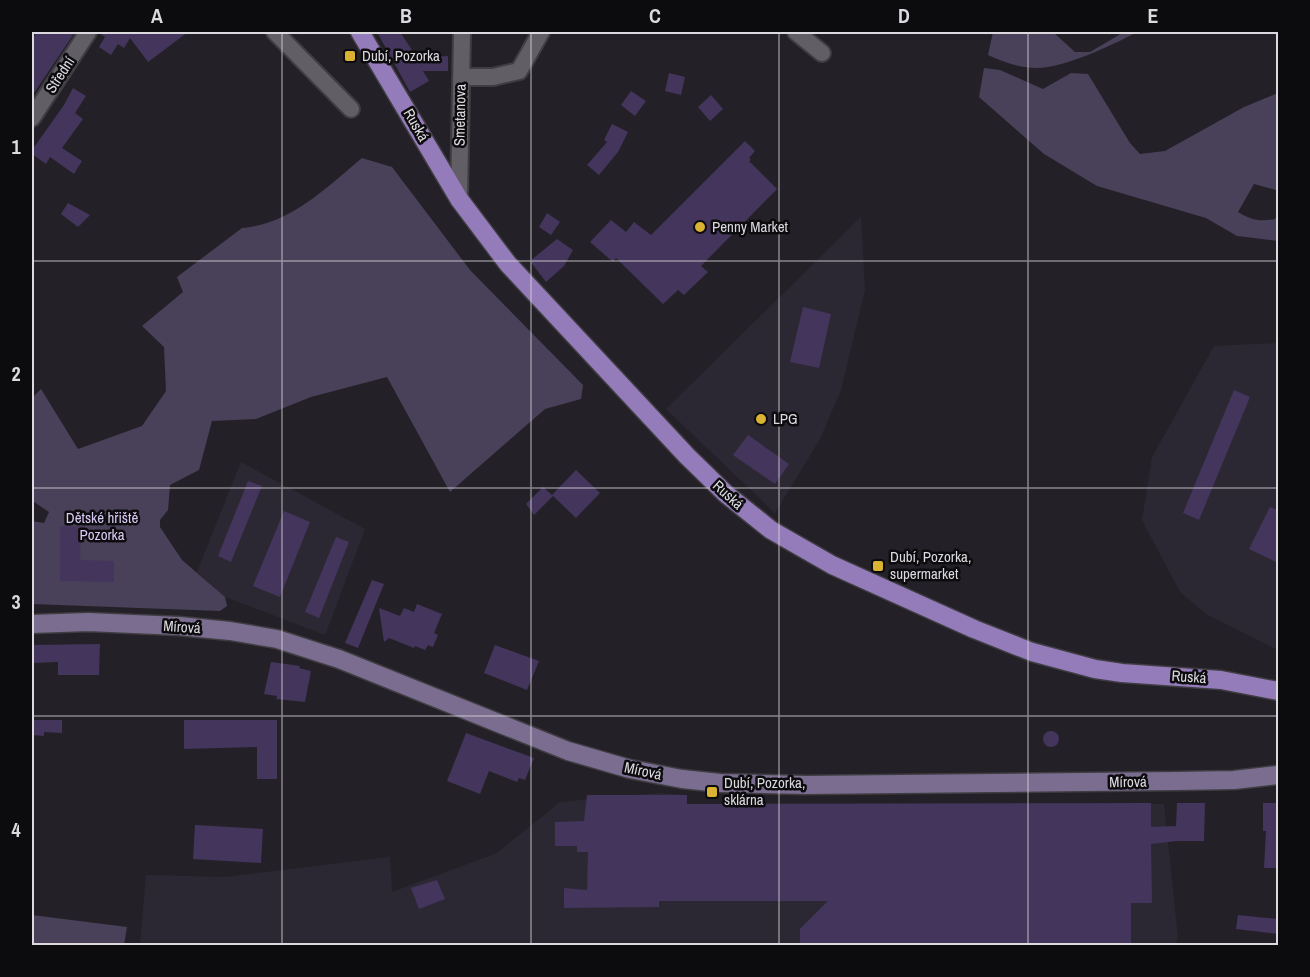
<svg xmlns="http://www.w3.org/2000/svg" width="1310" height="977" font-family="'Archivo Narrow',sans-serif">
<style>
.built{fill:#2c2833}
.green{fill:#494059}
.building{fill:#44355c}
.lines{fill:none;stroke-linecap:round;stroke-linejoin:round}
.street-casing{stroke:#3f3d42;stroke-width:20}
.secondary-casing{stroke:#3f3d42;stroke-width:21}
.primary-casing{stroke:#3f3d42;stroke-width:21}
.street{stroke:#615e66;stroke-width:16}
.secondary{stroke:#7a6d90;stroke-width:18}
.primary{stroke:#947bb9;stroke-width:18}
.grid{fill:none;stroke:#dcdadf;stroke-width:1.5;stroke-opacity:0.55}
.poi-dot{fill:#dab333;stroke:#0c0b0e;stroke-width:2}
.labels{text-anchor:middle;stroke-width:5;stroke-linejoin:round;paint-order:stroke}
.poi-label{font-size:15px;fill:#dcdadf;stroke:#0c0b0e;text-anchor:start}
.street-label{font-size:15px;fill:#dcdadf;stroke:#0c0b0e}
.park-label{font-size:15px;fill:#dacbf5;stroke:#0c0b0e}
.neatline{fill:none;stroke:#dcdadf;stroke-width:2}
.grid-label{font-size:20px;text-anchor:middle;font-weight:bold;fill:#dcdadf}
</style>
<rect width="100%" height="100%" fill="#232127"/>
<path class="built" d="M 861,217 L 865,290 L 841,390 L 820,439 L 775,513 L 666,409 Z
M 1278,343 L 1278,650 L 1206,614 L 1180,592 L 1142,520 L 1152,457 L 1214,346 Z
M 241,462 L 365,529 L 325,635 L 223,596 L 197,572 Z
M 659,793 L 687,795 L 687,804 L 1164,804 L 1178,939 L 1174,946 L 140,946 L 146,875 L 225,877 L 390,857 L 392,892 L 497,853 L 560,802 Z"/>
<path class="green" d="M 993,32 L 1053,32 L 1075,52 L 1090,52 L 1124,32 L 1137,32 C 1113,45 1064,68 1037,68 C 1020,68 1003,62 988,55 Z
M 984,68 L 1000,70 L 1043,89 L 1071,73 L 1088,74 L 1130,143 L 1140,154 L 1165,151 L 1244,107 L 1278,93 L 1278,195 L 1276,190 L 1254,184 L 1238,212 C 1251,220 1260,222 1275,219 L 1278,214 L 1278,241 L 1237,236 L 1206,218 L 1097,186 L 1044,154 L 979,97 Z
M 362,158 L 392,167 L 470,270 L 583,385 L 581,399 L 545,409 L 450,492 L 387,377 L 311,397 L 256,419 L 212,421 L 199,470 L 170,485 L 168,510 L 160,520 L 160,527 L 182,560 L 225,597 L 227,606 L 220,611 L 32,604 L 32,521 L 44,523 L 49,512 L 34,502 L 32,493 L 32,398 L 41,389 L 78,449 L 142,426 L 166,391 L 164,347 L 142,326 L 183,292 L 177,277 L 242,228 C 291,224 327,187 362,158 Z
M 32,915 L 127,927 L 124,945 L 32,945 Z"/>
<path class="building" d="M 37,32 L 75,32 L 32,96 L 32,40 Z
M 98,32 L 188,32 L 148,62 L 130,38 L 124,48 L 118,44 L 111,55 L 99,47 L 105,37 Z
M 377,32 L 400,32 L 412,50 L 402,58 L 448,56 L 448,71 L 423,71 L 429,81 L 410,92 Z
M 669,73 L 685,77 L 681,95 L 665,91 Z
M 73,88 L 86,96 L 75,113 L 83,119 L 62,148 L 82,161 L 74,174 L 50,157 L 46,164 L 32,154 L 32,150 L 64,105 Z
M 631,91 L 646,101 L 635,116 L 621,105 Z
M 711,95 L 723,109 L 710,121 L 698,107 Z
M 612,124 L 628,132 L 618,152 L 599,175 L 587,165 L 607,142 L 604,140 Z
M 745,141 L 755,151 L 749,158 L 751,160 L 749,161 L 777,189 L 701,266 L 708,272 L 684,295 L 678,290 L 663,304 L 616,258 L 613,262 L 590,242 L 611,220 L 626,232 L 634,222 L 651,235 Z
M 68,203 L 90,215 L 78,227 L 61,214 Z
M 547,213 L 560,222 L 551,235 L 539,227 Z
M 557,239 L 573,250 L 564,266 L 546,282 L 530,261 Z
M 803,307 L 831,314 L 819,368 L 790,362 Z
M 1234,390 L 1250,397 L 1199,520 L 1183,513 Z
M 748,435 L 789,464 L 775,484 L 733,455 Z
M 576,470 L 600,493 L 576,518 L 553,496 L 534,515 L 526,504 L 543,487 L 552,495 Z
M 248,481 L 262,486 L 231,562 L 218,556 Z
M 1270,507 L 1278,510 L 1278,563 L 1249,549 Z
M 284,511 L 310,522 L 280,597 L 253,586 Z
M 60,526 L 81,527 L 80,560 L 114,561 L 114,582 L 60,581 Z
M 336,537 L 349,542 L 319,618 L 305,612 Z
M 372,580 L 384,584 L 358,648 L 345,643 Z
M 417,604 L 442,614 L 434,633 L 438,635 L 433,647 L 428,645 L 425,650 L 415,646 L 414,648 L 389,638 L 384,642 L 379,608 L 400,616 L 404,608 L 414,612 Z
M 100,644 L 99,675 L 58,675 L 58,662 L 32,663 L 32,645 Z
M 495,645 L 539,661 L 527,690 L 484,673 Z
M 271,662 L 300,666 L 299,668 L 311,671 L 305,702 L 276,699 L 277,696 L 264,694 Z
M 32,720 L 62,720 L 62,733 L 44,732 L 44,736 L 32,735 Z
M 184,720 L 277,720 L 277,779 L 257,779 L 257,747 L 184,749 Z
M1043 739a8 8 0 1 1 16 0a8 8 0 1 1-16 0Z
M 466,733 L 534,758 L 525,780 L 519,778 L 517,782 L 489,771 L 480,794 L 447,781 Z
M 587,795 L 687,795 L 687,804 L 1151,803 L 1151,827 L 1176,826 L 1177,803 L 1205,803 L 1204,841 L 1177,841 L 1151,844 L 1152,903 L 1131,903 L 1131,945 L 800,945 L 800,929 L 828,901 L 659,901 L 659,907 L 564,908 L 564,888 L 587,890 L 588,852 L 577,852 L 577,846 L 555,846 L 555,822 L 584,821 Z
M 1263,803 L 1278,803 L 1278,868 L 1264,868 L 1266,831 L 1263,831 Z
M 195,825 L 263,829 L 261,863 L 193,859 Z
M 437,880 L 445,899 L 419,909 L 411,888 Z
M 1238,915 L 1278,919 L 1278,934 L 1236,929 Z"/>
<g class="lines">
<defs>
<path id="street" d="M 275,32 L 351,109
M 796,32 L 822,53
M 461,77 L 493,77 L 519,71 L 541,32
M 32,118 L 88,32
M 459,199 L 462,32"/>
<path id="secondary" d="M 32,624 L 88,622 L 179,626 L 230,631 L 277,639 L 339,659 L 568,751 L 630,769 L 682,779 L 720,783 L 806,785 L 1177,781 L 1234,780 L 1278,775"/>
<path id="primary" d="M 360,32 L 459,199 L 508,264 L 687,456 L 726,494 L 771,530 L 832,565 L 974,629 L 1032,652 L 1095,669 L 1122,673 L 1221,680 L 1278,691"/>
</defs>
<use href="#street" class="street-casing"/>
<use href="#secondary" class="secondary-casing"/>
<use href="#primary" class="primary-casing"/>
<use href="#street" class="street"/>
<use href="#secondary" class="secondary"/>
<use href="#primary" class="primary"/>
</g>
<path class="grid" d="M 282,32 L 282,946M 531,32 L 531,946M 779,32 L 779,946M 1028,32 L 1028,946M 32,261 L 1278,261M 32,488 L 1278,488M 32,716 L 1278,716"/>
<g class="poi-dot">
<rect x="344" y="50" width="12" height="12" rx="3"/>
<circle cx="700" cy="227" r="6"/>
<circle cx="761" cy="419" r="6"/>
<rect x="872" y="560" width="12" height="12" rx="3"/>
<rect x="706" y="786" width="12" height="12" rx="3"/>
</g>
<g class="labels">
<g class="poi-label">
<text x="362" y="61">Dubí, Pozorka</text>
<text x="712" y="232">Penny Market</text>
<text x="773" y="424">LPG</text>
<text x="890" y="562">Dubí, Pozorka,<tspan x="890" dy="17">supermarket</tspan></text>
<text x="724" y="788">Dubí, Pozorka,<tspan x="724" dy="17">sklárna</tspan></text>
</g>
<g class="street-label">
<text transform="translate(60 75) rotate(-57)" y="5">Střední</text>
<text transform="translate(460 115) rotate(-89)" y="5">Smetanova</text>
<text transform="translate(416 125) rotate(60)" y="5">Ruská</text>
<text transform="translate(728 495) rotate(42)" y="5">Ruská</text>
<text transform="translate(182 627) rotate(4)" y="5">Mírová</text>
<text transform="translate(1189 677) rotate(4)" y="5">Ruská</text>
<text transform="translate(643 771) rotate(12)" y="5">Mírová</text>
<text transform="translate(1128 782) rotate(-1)" y="5">Mírová</text>
</g>
<g class="park-label">
<text x="102" y="523">Dětské hřiště<tspan x="102" dy="17">Pozorka</tspan></text>
</g>
</g>
<rect width="1310" height="977" fill="none" stroke="#0c0b0e" stroke-width="66"/>
<rect x="33" y="33" width="1244" height="911" class="neatline"/>
<g class="grid-label">
<text x="157" y="23">A</text>
<text x="406" y="23">B</text>
<text x="655" y="23">C</text>
<text x="904" y="23">D</text>
<text x="1153" y="23">E</text>
<text x="16" y="154">1</text>
<text x="16" y="381">2</text>
<text x="16" y="609">3</text>
<text x="16" y="837">4</text>
</g>
</svg>
